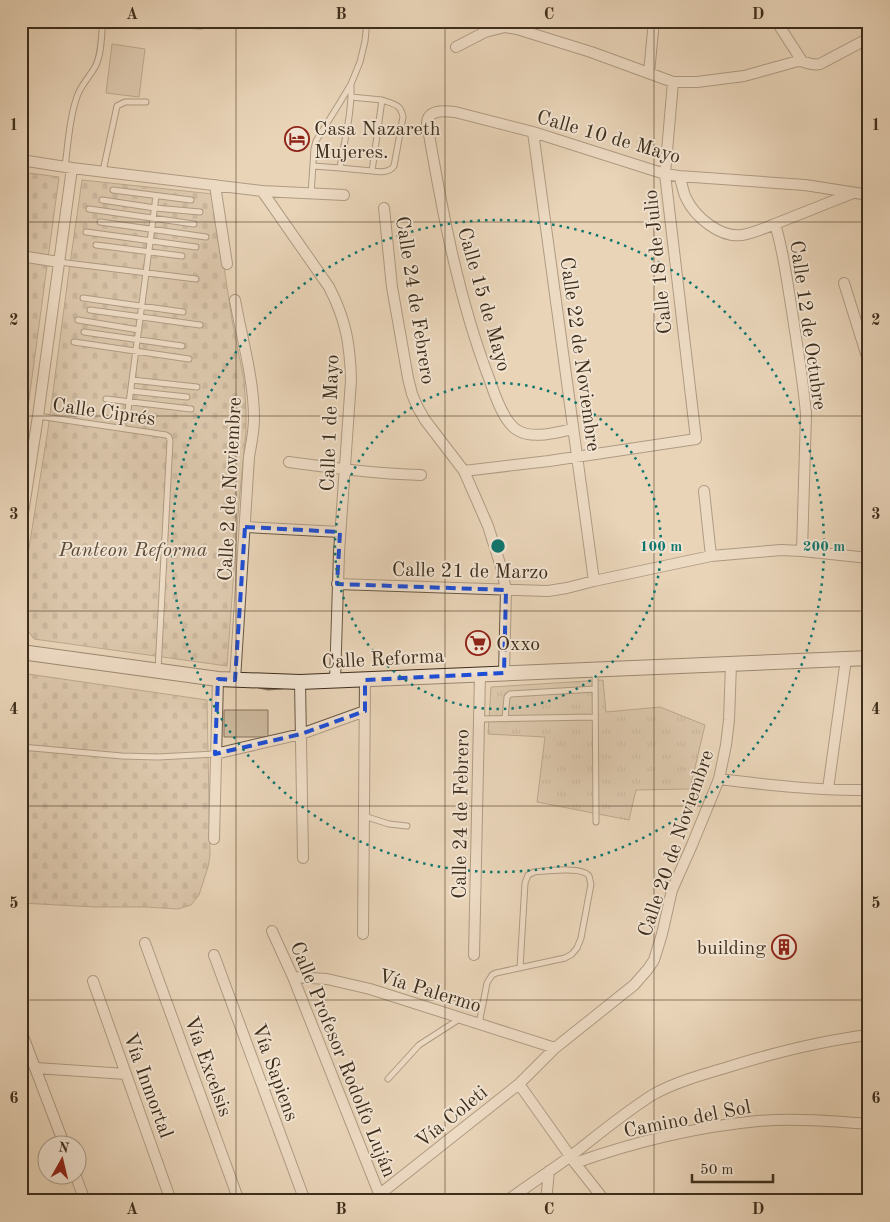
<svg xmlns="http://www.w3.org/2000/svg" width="890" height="1222" font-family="'Old Standard TT',serif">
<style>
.grass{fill:url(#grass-tufts);stroke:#85735c}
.cemetery{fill:url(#cemetery-stones);stroke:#85735c}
.pitch{fill:#ccb89d;stroke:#85735c}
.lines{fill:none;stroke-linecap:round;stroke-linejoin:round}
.stream{stroke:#82705a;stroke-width:3}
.lane-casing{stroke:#695843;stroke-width:7}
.street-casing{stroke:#695843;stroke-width:12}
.secondary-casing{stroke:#3e2e1c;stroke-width:16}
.lane{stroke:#f1e3d1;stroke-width:5}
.street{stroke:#f1e3d1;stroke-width:10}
.secondary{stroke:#f1e3d1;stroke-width:14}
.marked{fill:none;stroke:#1d4ed8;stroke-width:4;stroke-dasharray:10 6;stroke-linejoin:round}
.grid{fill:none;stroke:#3e2e1c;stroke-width:1;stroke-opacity:0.55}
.ring{fill:none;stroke:#0f766e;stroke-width:2.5;stroke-dasharray:2.5 5}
.labels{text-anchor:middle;stroke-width:4;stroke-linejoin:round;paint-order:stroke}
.poi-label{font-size:20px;fill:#3e2e1c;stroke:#f1e3d1;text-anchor:start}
.street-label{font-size:20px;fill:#3e2e1c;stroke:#f1e3d1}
.park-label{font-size:20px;font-style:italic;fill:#5a4a36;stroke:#f1e3d1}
.centre{fill:#0f766e;stroke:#f1e3d1;stroke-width:2.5}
.ring-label{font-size:15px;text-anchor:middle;font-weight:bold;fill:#0f766e;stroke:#f1e3d1;stroke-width:4;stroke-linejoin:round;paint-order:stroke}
.neatline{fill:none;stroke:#3e2e1c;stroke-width:2}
.grid-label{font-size:16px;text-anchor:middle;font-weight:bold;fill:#3e2e1c}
</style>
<defs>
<pattern id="grass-tufts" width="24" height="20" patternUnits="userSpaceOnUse" patternTransform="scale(1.25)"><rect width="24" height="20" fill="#ccb89d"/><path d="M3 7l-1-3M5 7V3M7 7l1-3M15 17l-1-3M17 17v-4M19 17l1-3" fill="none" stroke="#a7967f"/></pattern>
<pattern id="cemetery-stones" width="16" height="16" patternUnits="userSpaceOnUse" patternTransform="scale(1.25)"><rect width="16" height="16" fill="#ccb89d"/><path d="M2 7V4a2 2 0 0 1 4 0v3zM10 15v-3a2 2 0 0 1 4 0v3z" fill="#a7967f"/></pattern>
</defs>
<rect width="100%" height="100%" fill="#e9d4b8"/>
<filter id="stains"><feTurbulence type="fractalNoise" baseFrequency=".004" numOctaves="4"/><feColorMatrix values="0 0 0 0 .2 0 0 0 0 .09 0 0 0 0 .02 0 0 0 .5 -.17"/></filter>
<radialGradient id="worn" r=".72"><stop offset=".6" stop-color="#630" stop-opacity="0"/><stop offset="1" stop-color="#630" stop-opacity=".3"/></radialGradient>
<path class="grass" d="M 603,680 L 606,712 L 660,707 L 705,725 L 690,789 L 636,790 L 629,820 L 537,802 L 545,737 L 488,734 L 491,687 Z"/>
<path class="cemetery" d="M 21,172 L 59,177 L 21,459 Z
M 82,180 L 213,194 L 232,320 L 244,380 L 246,409 L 246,432 L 239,502 L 227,666 L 34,639 L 21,621 L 21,598 L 48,429 L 69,271 Z
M 21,673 L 207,700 L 210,856 L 208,867 L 199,895 L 191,905 L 178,909 L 146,907 L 95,907 L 21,903 Z"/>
<path class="pitch" d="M 112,44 L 145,49 L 139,97 L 106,93 Z
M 224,710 L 268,710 L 268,737 L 224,737 Z"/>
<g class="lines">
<path class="stream" d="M 259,687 L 268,689 L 282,688"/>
<defs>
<path id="lane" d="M 171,21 L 179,25 L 201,26
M 313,166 L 340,168 C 344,141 352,114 351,86
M 65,167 C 68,144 70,114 78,94 C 82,84 90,76 95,67 C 102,54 101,36 103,21
M 340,168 L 372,171 L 382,100 L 351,97
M 103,171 L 117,106 L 125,102 L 146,102
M 372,171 C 380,172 389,173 394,166 L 403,117 C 401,104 393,104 382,100
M 113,190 L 191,200
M 311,194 L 314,149 L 316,141 L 339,104 L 351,84 L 360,62 L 365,41 L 367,21
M 102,200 L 155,208 L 200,212
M 89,209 L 194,224
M 100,222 L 206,237
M 86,232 L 196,247
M 96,245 L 182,256
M 59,262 L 196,279
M 83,298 L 183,312
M 90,310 L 200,325
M 78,320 L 139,330
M 84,332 L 182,346
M 74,342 L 189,359
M 132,380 L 197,387
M 131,391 L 187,397
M 106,399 L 191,409
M 128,411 L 156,196
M 38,416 L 153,433 L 166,435 L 169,437 L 170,441 L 158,670
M 595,670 L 596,822
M 479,719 L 595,717
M 505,719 L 507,697 L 510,694 L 595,689
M 21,747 L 122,756 L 158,757 L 215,754
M 364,816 L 389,824 L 407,826
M 479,1024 L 487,983 L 492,975 L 496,973 L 565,958 L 572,954 L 577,948 L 581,938 L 591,884 C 590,882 590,879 589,876 C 583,866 545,871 534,872 L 528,875 L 525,883 L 520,968
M 388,1079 L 419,1045 L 461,1018"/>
<path id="street" d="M 776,21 L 802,61
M 456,47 L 485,32 L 505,27 L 517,29 L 591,52 L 673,82 L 697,82 L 744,76 L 798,61 C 805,61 811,66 820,64 L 869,38
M 649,73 L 654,21
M 533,132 L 594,581
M 21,160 L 72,168 L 262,191 L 344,195
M 679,176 C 682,183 683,192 686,198 C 695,217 720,238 742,235 C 753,233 765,228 775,224 C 784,253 787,282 792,311 C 797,345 803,379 806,414 L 802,551
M 215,185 L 227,264
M 262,191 L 329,287 C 346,320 350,344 351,380 L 339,552 L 335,681
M 384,208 L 392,287 L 408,378 L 412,394 L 417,406 L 425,420 L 464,471 L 488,526 L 502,570 L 506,590 L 504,673
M 775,224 L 853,193
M 21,256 L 59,262
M 844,283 L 869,363
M 235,300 C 242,339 254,379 254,419 C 254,432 251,445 249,457 L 235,680
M 573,429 C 557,432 533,440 517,430 C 504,422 495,396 490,381 C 458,298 442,210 427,123 C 428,109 445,111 455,112 L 533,132 L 665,174 L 679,176 L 805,185 L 869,195
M 289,462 C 333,468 377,474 421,475
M 464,471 L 549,461 L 696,439 L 665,174 L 673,82
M 704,491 L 711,556
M 21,526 L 38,416 L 72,168
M 245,527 L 340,532
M 337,584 L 548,591 L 567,588 L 594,581 L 711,556 L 781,550 L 802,551 L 869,558
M 300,682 L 303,858
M 215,754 L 301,734 L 365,711
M 719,779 C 769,785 819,791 869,790
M 828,789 L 846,659
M 214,839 L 218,679
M 272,931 L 293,977 L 382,1201
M 363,934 L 365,680
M 145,943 L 239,1201
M 214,955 L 305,1201
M 474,955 L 480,674
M 293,977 L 327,979 L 370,989 L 555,1048
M 93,981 L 171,1201
M 21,1031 L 64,1144
M 36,1068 L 126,1074
M 575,1163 C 634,1142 695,1127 758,1121 C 794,1118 832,1121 869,1124
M 75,1174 L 85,1201
M 380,1194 L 519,1084
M 507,1201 C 528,1185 551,1171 572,1155 C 599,1134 625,1112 654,1094 C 676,1082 701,1075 725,1068 C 773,1053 819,1041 869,1035
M 546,1201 L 549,1171
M 605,1201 L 575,1163 L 519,1084 L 555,1048 L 634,985 L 648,969 L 654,960 L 662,934 L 672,890 L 692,845 L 719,779 L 726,745 L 729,720 L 731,664"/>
<path id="secondary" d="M 21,652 L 218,679 L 300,682 L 869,658"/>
</defs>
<use href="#lane" class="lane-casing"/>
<use href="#street" class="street-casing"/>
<use href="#secondary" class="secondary-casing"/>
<use href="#lane" class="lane"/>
<use href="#street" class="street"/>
<use href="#secondary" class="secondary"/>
</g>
<path d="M0 0H890V1222H0ZM 245,527 L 340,532 L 337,584 L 506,590 L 504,673 L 365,680 L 365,711 L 301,734 L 215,754 L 218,679 L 235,680 Z" fill="#e9d4b8" fill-opacity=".55" fill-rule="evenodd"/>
<path class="marked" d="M 245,527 L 340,532 L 337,584 L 506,590 L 504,673 L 365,680 L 365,711 L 301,734 L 215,754 L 218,679 L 235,680 Z"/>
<path class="grid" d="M 236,21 L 236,1201M 445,21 L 445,1201M 654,21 L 654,1201M 21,222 L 869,222M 21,416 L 869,416M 21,611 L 869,611M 21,806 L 869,806M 21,1000 L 869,1000"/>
<g class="ring">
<circle cx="498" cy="546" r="163"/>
<circle cx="498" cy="546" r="326"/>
</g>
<defs>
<symbol id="hotel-ring" viewBox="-11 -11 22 22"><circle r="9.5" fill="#f1e3d1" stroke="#8f2418" stroke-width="1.5"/><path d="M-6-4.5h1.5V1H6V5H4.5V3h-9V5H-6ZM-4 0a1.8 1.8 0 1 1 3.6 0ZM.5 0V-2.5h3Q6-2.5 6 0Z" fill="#8f2418"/></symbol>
<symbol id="supermarket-ring" viewBox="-11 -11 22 22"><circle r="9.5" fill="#f1e3d1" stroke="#8f2418" stroke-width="1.5"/><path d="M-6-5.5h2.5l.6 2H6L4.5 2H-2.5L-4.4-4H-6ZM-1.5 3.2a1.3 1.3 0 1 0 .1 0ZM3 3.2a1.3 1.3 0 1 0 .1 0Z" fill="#8f2418"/></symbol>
<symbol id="building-ring" viewBox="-11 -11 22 22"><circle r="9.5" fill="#f1e3d1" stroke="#8f2418" stroke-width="1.5"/><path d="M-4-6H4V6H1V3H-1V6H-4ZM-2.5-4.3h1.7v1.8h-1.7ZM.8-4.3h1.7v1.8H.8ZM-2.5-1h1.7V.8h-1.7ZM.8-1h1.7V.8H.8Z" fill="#8f2418"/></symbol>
</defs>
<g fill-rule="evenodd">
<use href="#hotel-ring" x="283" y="125" width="28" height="28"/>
<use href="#supermarket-ring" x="464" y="629" width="28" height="28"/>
<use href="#building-ring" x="770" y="933" width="28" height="28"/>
</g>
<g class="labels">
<g class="poi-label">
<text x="314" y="135">Casa Nazareth<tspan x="314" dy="23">Mujeres.</tspan></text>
<text x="496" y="650">Oxxo</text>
<text x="766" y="954" text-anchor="end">building</text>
</g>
<g class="street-label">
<text transform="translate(609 136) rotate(16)" y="7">Calle 10 de Mayo</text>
<text transform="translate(657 262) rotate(-96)" y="7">Calle 18 de Julio</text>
<text transform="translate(485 299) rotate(74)" y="7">Calle 15 de Mayo</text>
<text transform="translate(416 300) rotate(81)" y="7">Calle 24 de Febrero</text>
<text transform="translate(809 325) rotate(82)" y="7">Calle 12 de Octubre</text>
<text transform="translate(581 354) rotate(82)" y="7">Calle 22 de Noviembre</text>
<text transform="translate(104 411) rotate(8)" y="7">Calle Ciprés</text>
<text transform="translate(329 423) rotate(-88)" y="7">Calle 1 de Mayo</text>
<text transform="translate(229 489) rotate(-87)" y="7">Calle 2 de Noviembre</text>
<text transform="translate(470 570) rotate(1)" y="7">Calle 21 de Marzo</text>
<text transform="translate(383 658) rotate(-3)" y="7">Calle Reforma</text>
<text transform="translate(460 814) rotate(-89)" y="7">Calle 24 de Febrero</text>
<text transform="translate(675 843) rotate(-71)" y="7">Calle 20 de Noviembre</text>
<text transform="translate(430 990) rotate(17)" y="7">Vía Palermo</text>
<text transform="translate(344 1059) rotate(68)" y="7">Calle Profesor Rodolfo Luján</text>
<text transform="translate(209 1066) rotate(70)" y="7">Vía Excelsis</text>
<text transform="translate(276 1072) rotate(70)" y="7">Vía Sapiens</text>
<text transform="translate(149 1085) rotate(70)" y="7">Vía Inmortal</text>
<text transform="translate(451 1116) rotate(-39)" y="7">Vía Coleti</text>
<text transform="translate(687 1118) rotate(-11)" y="7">Camino del Sol</text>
</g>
<g class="park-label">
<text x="133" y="556">Panteon Reforma</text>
</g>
</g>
<circle cx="498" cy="546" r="8" class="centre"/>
<g class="ring-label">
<text x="661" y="551">100 m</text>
<text x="824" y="551">200 m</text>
</g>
<rect width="890" height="1222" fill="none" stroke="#e9d4b8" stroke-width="55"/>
<g transform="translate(62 1160) rotate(8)"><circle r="24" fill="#f1e3d1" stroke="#a99b89"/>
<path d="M0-4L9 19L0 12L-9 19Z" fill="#8f2418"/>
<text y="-8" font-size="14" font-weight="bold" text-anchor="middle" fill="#3e2e1c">N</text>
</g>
<path d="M692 1174v8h81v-8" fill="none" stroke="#3e2e1c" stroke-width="2.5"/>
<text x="700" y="1174" font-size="15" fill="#3e2e1c" stroke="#f1e3d1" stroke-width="4" paint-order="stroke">50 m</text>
<rect x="28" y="28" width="834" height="1166" class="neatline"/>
<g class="grid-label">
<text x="132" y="19">A</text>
<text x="341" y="19">B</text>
<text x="549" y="19">C</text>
<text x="758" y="19">D</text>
<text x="14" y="130">1</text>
<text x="876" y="130">1</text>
<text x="14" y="325">2</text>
<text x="876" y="325">2</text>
<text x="14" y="519">3</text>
<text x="876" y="519">3</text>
<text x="14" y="714">4</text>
<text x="876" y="714">4</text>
<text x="14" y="908">5</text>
<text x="876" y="908">5</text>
<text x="14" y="1103">6</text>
<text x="876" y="1103">6</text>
<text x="132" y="1214">A</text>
<text x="341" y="1214">B</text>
<text x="549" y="1214">C</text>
<text x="758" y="1214">D</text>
</g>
<rect width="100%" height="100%" filter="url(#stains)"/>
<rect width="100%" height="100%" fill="url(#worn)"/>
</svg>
